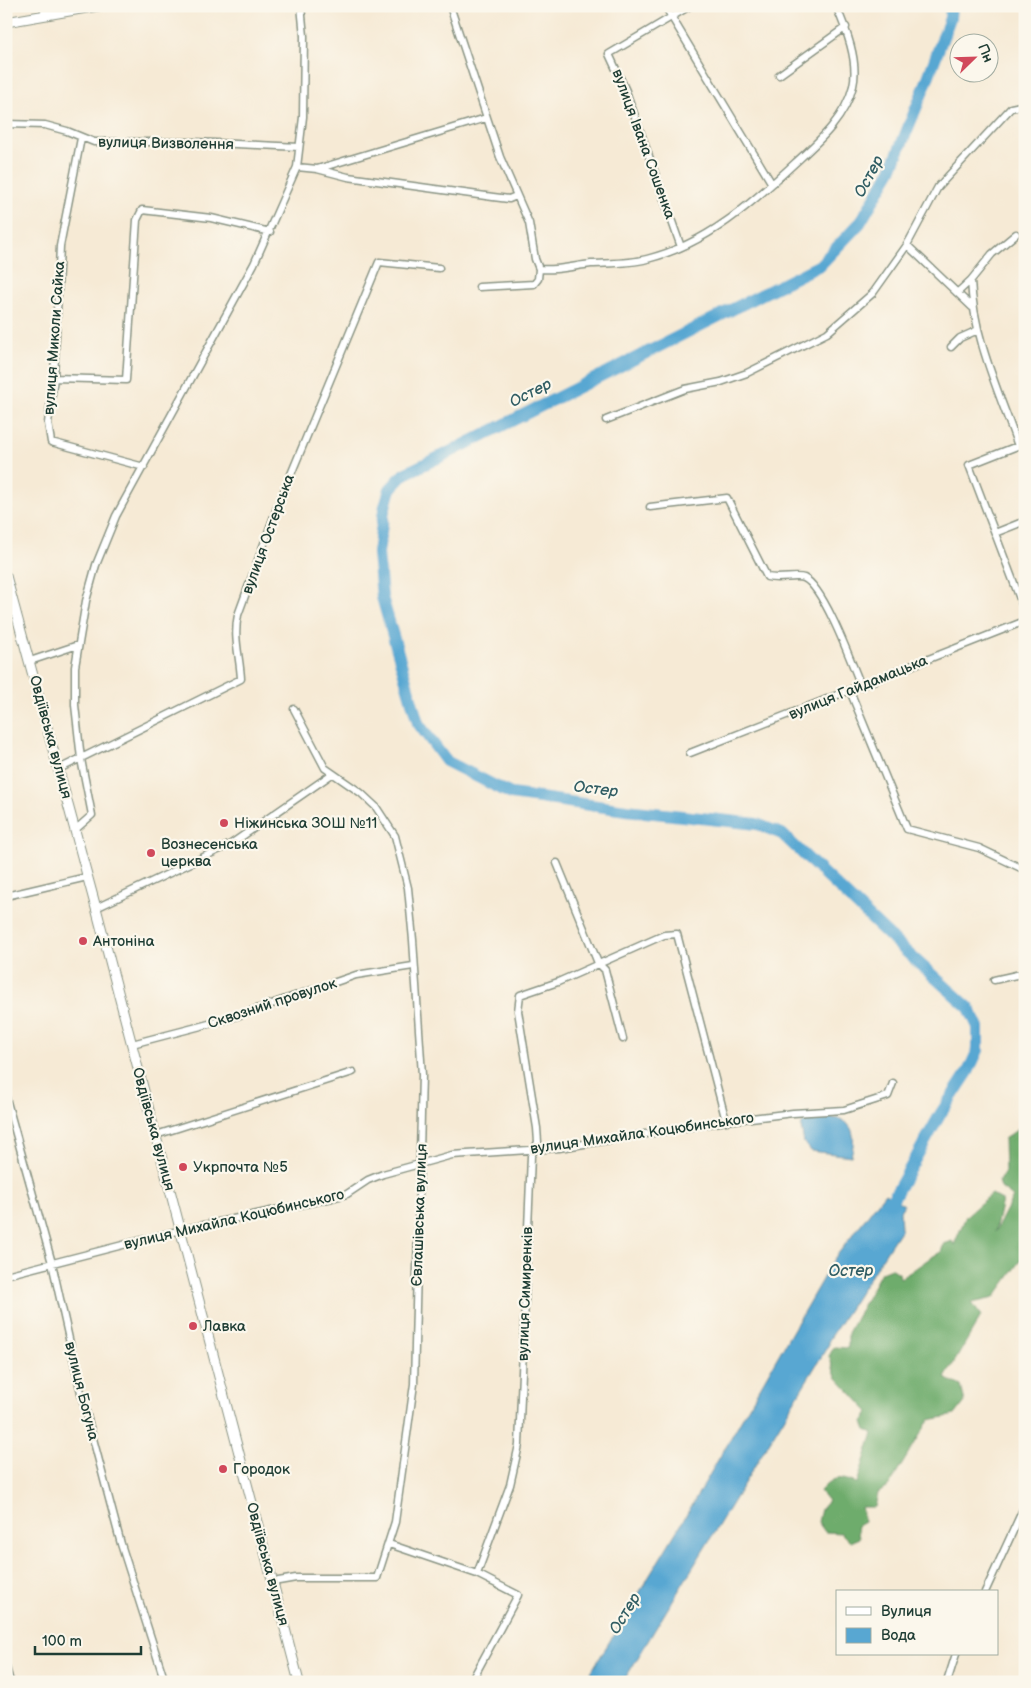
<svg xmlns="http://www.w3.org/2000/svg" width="1031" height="1688" font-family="'Balsamiq Sans',sans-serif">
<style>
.forest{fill:#6eac6c;stroke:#467450}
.water{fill:#58a7d2;stroke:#3c7283}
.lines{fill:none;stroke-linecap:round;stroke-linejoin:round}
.river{stroke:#58a7d2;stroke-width:12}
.street-casing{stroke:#8a9484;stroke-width:9}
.secondary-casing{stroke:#8a9484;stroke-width:11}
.street{stroke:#fff;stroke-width:6}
.secondary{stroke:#fff;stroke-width:9}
.poi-dot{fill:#d1495b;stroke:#fbf7ec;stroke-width:2}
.labels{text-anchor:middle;stroke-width:4.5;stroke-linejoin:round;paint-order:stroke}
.street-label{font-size:15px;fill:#1f3d34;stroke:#fbf7ec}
.poi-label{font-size:15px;fill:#1f3d34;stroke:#fbf7ec;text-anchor:start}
.water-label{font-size:16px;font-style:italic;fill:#305d63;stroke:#fbf7ec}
</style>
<rect width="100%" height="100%" fill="#fbf7ec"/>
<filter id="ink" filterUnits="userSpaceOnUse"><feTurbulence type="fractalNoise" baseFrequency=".02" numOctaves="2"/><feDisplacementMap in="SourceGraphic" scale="10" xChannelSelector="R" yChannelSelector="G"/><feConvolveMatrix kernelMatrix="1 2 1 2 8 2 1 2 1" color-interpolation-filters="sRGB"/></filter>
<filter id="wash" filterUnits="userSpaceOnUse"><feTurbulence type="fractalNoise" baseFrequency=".0096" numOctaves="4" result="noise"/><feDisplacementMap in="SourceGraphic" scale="20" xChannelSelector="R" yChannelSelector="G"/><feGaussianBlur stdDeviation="1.12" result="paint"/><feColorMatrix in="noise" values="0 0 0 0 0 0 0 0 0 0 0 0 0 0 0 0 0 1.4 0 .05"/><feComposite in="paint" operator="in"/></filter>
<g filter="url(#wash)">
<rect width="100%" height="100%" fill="#f6ead5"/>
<path class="forest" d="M 1025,1124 L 1025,1255 L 994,1298 L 972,1303 L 981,1316 L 945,1378 L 961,1386 L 965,1402 L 955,1415 L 929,1420 L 889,1486 L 878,1493 L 875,1507 L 861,1507 L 864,1522 L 857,1526 L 859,1538 L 850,1542 L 841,1533 L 825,1532 L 818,1522 L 821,1509 L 828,1501 L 820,1491 C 835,1475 838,1477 857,1483 L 873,1433 L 866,1430 L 863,1422 L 869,1412 L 836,1377 L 829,1356 L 834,1347 L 848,1348 L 848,1333 L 881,1272 L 891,1268 L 899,1273 L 900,1278 C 916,1270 924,1260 941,1252 L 944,1244 L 952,1241 L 954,1245 L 966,1216 L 991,1194 L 1002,1200 L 995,1232 L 1013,1197 L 1001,1188 L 999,1181 L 1005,1171 L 1004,1139 Z"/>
<path class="water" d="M 813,1118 C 843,1115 860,1122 851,1156 L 811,1151 L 804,1143 L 801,1127 L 803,1123 Z
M 885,1193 L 904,1205 L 900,1211 L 901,1229 L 829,1340 L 829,1344 L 623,1682 L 585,1682 L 684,1519 L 834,1259 Z"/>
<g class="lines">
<path class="river" d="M 886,1211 L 941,1113 L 968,1072 L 978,1050 L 978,1027 L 969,1008 L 901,947 L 782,834 L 757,824 L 626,810 L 511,794 L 446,761 L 418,723 L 382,597 L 378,553 L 384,510 L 390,489 L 404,474 L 450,452 L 820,265 L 860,223 L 891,170 L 925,86 L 950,18 L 951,6"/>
</g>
</g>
<g filter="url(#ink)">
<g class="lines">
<defs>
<path id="street" d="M 42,6 L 47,14
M 450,6 L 500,157 L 529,223 L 535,259 L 539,269 L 538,279 L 534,284 L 479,287
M 665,6 L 772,184
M 779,75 L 846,27
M 6,124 L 45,125 L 67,131 L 94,142 L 194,142 L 299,147
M 81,138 L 60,246 L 54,378 L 48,423 L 51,442 L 144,467
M 297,167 L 317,169 L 486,118
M 317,169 L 348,177 L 493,197 L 509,199 L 516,196
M 1016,234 L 992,254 L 971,280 C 973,337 999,392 1018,446
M 907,245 L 972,307
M 681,247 L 626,91 L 609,54 L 690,6
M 539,269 C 556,271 573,266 591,264 C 609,263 629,264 647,259 C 707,244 751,204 795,163 C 818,142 845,119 853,86 C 859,61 846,29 836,6
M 957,293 L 971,280
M 951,347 L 960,338 L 978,330
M 54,378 L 126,380 L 137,220 L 142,210 L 211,218 L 270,232
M 606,420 L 685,389 L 721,382 L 747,373 L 827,333 L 873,293 L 907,245 L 938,187 L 1011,108 L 1025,105
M 1025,443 L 969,465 L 1025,612
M 650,507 L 727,498 L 767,577 C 779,580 797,575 804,578 C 824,587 852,664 861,686
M 995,533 L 1025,521
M 30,661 L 78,645
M 850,691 L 907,829 L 979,848 L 1025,870
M 690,753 L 1025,621
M 59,769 L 241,679 C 240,657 233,638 238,615 L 277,508 L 379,262 L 439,268
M 75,830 L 92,815 L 81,759 L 75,705 L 75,667 L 86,601 L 96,565 L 116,516 L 254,264 L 297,167 L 303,117 L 304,36 L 301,6
M 557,863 L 598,963 L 605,970 L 623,1039
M 6,896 L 87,877
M 96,908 L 231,844 L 332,774
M 994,980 L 1025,973
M 132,1044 L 228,1019 L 356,975 L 413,966
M 6,1098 L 52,1263 L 82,1397 L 121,1544 L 165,1682
M 156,1135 L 353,1072
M 6,1275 L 181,1230 L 332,1198 L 347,1194 L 368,1180 L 383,1174 L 452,1155 L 559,1148 L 726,1121 L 793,1113 L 844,1110 L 888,1096 L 893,1083
M 389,1544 L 477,1574 L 518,1595 L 471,1682
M 477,1574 L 510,1485 L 519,1445 L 531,1156 L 538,1142 L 537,1128 L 518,1011 L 520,995 L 558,982 L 664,935 L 677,934 L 726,1121
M 273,1582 L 296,1578 L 377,1578 L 395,1522 L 414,1384 L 422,1075 L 413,940 L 408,888 L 395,836 L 376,807 L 361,793 L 325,768 L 294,709
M 985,1592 L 1025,1505
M 6,1667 L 10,1682
M 947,1682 L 956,1654"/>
<path id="secondary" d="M 6,22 L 98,6
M 1025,104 L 1025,115
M 6,576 L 96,908 L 299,1682"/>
</defs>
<use href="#street" class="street-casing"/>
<use href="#secondary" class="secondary-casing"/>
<use href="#street" class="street"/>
<use href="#secondary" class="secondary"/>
</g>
</g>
<g class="poi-dot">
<circle cx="224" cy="823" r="5"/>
<circle cx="151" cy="853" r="5"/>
<circle cx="83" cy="941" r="5"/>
<circle cx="183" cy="1167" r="5"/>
<circle cx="193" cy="1326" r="5"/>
<circle cx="223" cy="1469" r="5"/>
</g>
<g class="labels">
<g class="street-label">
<text transform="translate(166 143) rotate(1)" y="5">вулиця Визволення</text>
<text transform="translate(644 144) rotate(70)" y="5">вулиця Івана Сошенка</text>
<text transform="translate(54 338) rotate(-86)" y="5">вулиця Миколи Сайка</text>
<text transform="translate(268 534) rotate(-70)" y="5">вулиця Остерська</text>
<text transform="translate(858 687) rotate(-22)" y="5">вулиця Гайдамацька</text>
<text transform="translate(51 737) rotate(75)" y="5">Овдіївська вулиця</text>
<text transform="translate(272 1003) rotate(-18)" y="5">Сквозний провулок</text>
<text transform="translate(154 1129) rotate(75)" y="5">Овдіївська вулиця</text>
<text transform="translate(642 1133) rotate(-8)" y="5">вулиця Михайла Коцюбинського</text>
<text transform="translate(419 1215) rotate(-88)" y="5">Євлашівська вулиця</text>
<text transform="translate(234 1219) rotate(-13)" y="5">вулиця Михайла Коцюбинського</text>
<text transform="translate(525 1294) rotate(-88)" y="5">вулиця Симиренків</text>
<text transform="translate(82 1391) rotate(76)" y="5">вулиця Богуна</text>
<text transform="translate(268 1564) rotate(75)" y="5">Овдіївська вулиця</text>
</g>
<g class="poi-label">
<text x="234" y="828">Ніжинська ЗОШ №11</text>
<text x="161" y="849">Вознесенська<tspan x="161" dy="17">церква</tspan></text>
<text x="93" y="946">Антоніна</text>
<text x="193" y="1172">Укрпочта №5</text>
<text x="203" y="1331">Лавка</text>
<text x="233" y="1474">Городок</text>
</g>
<g class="water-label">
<text transform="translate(868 176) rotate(-62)" y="6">Остер</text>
<text transform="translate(530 392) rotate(-27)" y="6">Остер</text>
<text transform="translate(596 788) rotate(7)" y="6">Остер</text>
<text x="851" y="1276">Остер</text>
<text transform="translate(624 1613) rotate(-59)" y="6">Остер</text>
</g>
</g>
<rect width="1031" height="1688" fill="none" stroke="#fbf7ec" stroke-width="25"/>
<rect x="836" y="1590" width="162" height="65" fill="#fbf7ec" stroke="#a3ada2"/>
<rect x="846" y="1607" width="25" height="8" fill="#ffffff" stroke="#a3ada2"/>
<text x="881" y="1616" font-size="15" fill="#1f3d34">Вулиця</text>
<rect x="846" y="1628" width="25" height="15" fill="#58a7d2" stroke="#a3ada2"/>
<text x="881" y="1640" font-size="15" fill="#1f3d34">Вода</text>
<g transform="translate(974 58) rotate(67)"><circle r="24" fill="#fbf7ec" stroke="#a3ada2"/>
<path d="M0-4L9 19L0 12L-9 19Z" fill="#d1495b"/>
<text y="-8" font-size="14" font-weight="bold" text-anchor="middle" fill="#1f3d34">Пн</text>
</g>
<path d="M35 1646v8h106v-8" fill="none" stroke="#1f3d34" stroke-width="2.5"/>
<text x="42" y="1646" font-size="15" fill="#1f3d34" stroke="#fbf7ec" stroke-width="4" paint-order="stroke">100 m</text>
</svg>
